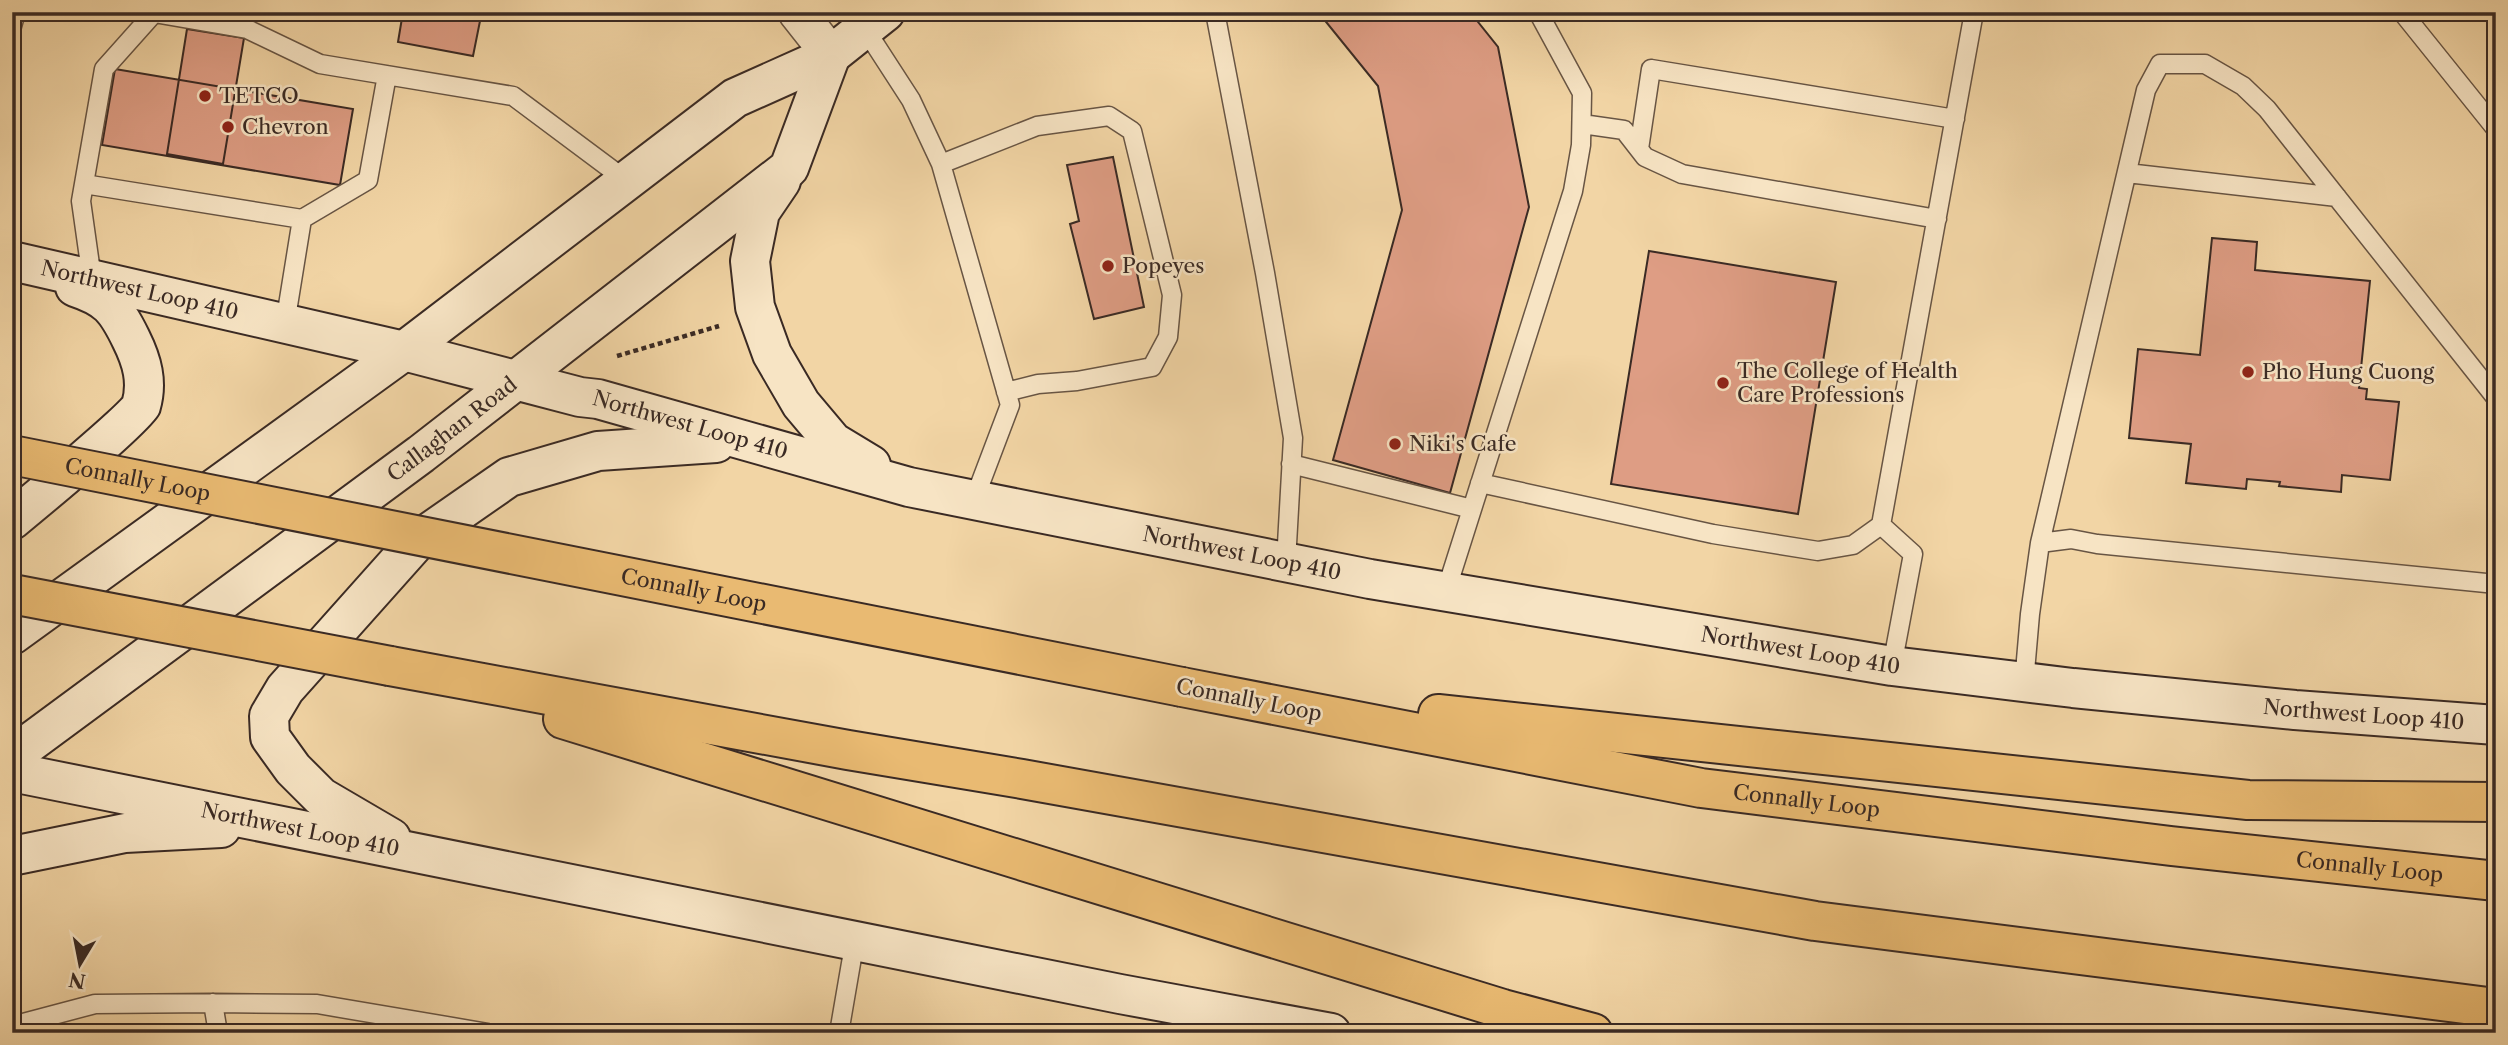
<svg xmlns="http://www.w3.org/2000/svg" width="2508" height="1045" font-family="'Libre Caslon Text',serif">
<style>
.building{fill:#de9d84;stroke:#3a2a24;stroke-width:2}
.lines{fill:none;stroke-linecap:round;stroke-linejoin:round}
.lane-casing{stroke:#685544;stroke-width:21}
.street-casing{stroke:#685544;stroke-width:40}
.secondary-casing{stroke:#3a2a24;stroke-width:42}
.highway-casing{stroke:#3a2a24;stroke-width:42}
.path{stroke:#3a2a24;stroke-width:4.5;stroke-dasharray:5 3.5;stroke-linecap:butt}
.lane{stroke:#f7e4c4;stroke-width:18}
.street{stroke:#f7e4c4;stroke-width:37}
.secondary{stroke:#f7e4c4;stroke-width:38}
.highway{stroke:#e9ba72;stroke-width:38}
.highway-bridge-casing{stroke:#3a2a24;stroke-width:42;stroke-linecap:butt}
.highway-bridge{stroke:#e9ba72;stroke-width:38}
.poi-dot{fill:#8f2418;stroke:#f7e4c4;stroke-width:2.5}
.labels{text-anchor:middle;stroke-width:5;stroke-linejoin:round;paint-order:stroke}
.poi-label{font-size:21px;fill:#3a2a24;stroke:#f7e4c4;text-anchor:start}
.street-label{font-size:21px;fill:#3a2a24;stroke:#f7e4c4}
</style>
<rect width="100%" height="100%" fill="#f2d5a5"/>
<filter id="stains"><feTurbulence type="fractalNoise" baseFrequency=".00286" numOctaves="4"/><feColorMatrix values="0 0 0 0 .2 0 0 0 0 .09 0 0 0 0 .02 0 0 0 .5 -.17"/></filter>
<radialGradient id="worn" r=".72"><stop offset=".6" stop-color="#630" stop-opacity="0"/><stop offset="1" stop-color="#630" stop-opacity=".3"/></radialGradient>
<path class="building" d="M 403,12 L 432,12 L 480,21 L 473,56 L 398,42 Z
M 1318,12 L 1470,12 L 1498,47 L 1529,207 L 1450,493 L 1333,460 L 1402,210 L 1378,86 Z
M 187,29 L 244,38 L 223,164 L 167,154 Z
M 115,69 L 353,109 L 340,185 L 102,145 Z
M 1113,157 L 1144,307 L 1094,319 L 1070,224 L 1079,221 L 1067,165 Z
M 2212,238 L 2257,242 L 2255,270 L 2370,281 L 2359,388 L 2367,389 L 2366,399 L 2399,402 L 2390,480 L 2342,475 L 2341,492 L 2279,486 L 2280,482 L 2247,479 L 2246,489 L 2186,483 L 2191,444 L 2129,438 L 2138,349 L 2200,355 Z
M 1649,251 L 1836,282 L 1798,514 L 1611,484 Z"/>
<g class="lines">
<defs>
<path id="lane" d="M 1215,12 L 1265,273 L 1293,438 L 1286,562
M 2402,12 L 2496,129
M 12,26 L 16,12
M 865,29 L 911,100 L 941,164 L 1010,405 L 974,500
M 1582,124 L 1624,130 L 1645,157 L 1682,174 L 1937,219
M 1639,149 L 1651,69 L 1955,119
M 941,164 L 1037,126 L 1109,116 L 1132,131 L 1172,295 L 1168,337 L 1152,367 L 1077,381 L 1038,384 L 1006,392
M 2127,173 L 2337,197
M 84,184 L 302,219
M 92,279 L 81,201 L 104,69 L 154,13 L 247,29 L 320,64 L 513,96 L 627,181
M 285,324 L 302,219 L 368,180 L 387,75
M 1291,464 L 1472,509
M 1480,483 L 1713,534 L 1818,551 L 1853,545 L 1881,525
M 2040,543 L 2146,90 L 2160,64 L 2205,64 L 2243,86 L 2267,109 L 2496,398
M 1446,591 L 1573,191 L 1581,145 L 1582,93 L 1538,12
M 1892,666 L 1913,554 L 1881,525 L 1974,12
M 2024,683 L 2030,614 L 2040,543 L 2071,539 L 2097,544 L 2496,584
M 213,1003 L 218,1033
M 12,1026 L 95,1004 L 213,1003 L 317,1004 L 488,1033
M 839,1033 L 855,940"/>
<path id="street" d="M 797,12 L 831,55"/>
<g id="secondary">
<path d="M 781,181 L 760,212 L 750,261 L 755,307 L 772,354 L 801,404 L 833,442 L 871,465"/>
<path id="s1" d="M 12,261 L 404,351 L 580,397 L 598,399 L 909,487 L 1370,579 L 1892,666 L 2073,688 L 2295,710 L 2496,725"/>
<path d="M 12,520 C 29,506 137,417 141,406 C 148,382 142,361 131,339 C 116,308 108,298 75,287"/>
<path d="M 12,635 L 404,351 L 735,98 L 831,55 L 885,12"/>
<path id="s2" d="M 12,756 L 421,454 L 789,168 L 831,55"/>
<path id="s3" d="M 12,772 L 1120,994 L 1331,1033"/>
<path d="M 391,838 L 321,797 L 293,769 L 270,737 L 269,716 L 285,689 L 417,541 L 509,477 L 598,451 L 716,443"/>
<path d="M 12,856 L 125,833 L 221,828"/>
</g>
<g id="highway">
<path d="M 390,666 L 848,750 L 1022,779 L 1815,921 L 2496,1008"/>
<path id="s4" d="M 1182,687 L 1701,788 L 2171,846 L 2496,881"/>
<path d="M 1438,714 L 2248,800 L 2496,802"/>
<path d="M 563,719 L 1503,1009 L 1593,1033"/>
</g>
</defs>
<use href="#lane" class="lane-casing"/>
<use href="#street" class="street-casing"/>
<use href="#secondary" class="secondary-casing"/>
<use href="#highway" class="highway-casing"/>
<path class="path" d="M 617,356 L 719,326"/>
<use href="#lane" class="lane"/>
<use href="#street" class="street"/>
<use href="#secondary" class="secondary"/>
<use href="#highway" class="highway"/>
<defs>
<g id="highway-bridge">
<path id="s5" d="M 12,455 L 1182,687"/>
<path d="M 12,594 L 390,666"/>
</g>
</defs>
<use href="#highway-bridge" class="highway-bridge-casing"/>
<use href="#highway-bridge" class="highway-bridge"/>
</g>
<g class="poi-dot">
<circle cx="205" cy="96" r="7"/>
<circle cx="228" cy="127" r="7"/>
<circle cx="1108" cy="266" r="7"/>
<circle cx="2248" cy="372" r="7"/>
<circle cx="1723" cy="383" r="7"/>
<circle cx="1395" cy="444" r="7"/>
</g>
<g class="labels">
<g class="poi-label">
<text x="219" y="103">TETCO</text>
<text x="242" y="134">Chevron</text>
<text x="1122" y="273">Popeyes</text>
<text x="1737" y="378">The College of Health<tspan x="1737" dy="24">Care Professions</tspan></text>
<text x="2262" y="379">Pho Hung Cuong</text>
<text x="1409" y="451">Niki's Cafe</text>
</g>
<g class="street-label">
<text dy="7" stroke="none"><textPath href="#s1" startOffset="131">Northwest Loop 410</textPath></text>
<text dy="7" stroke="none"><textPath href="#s1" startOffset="698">Northwest Loop 410</textPath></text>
<text dy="7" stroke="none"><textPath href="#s2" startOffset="548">Callaghan Road</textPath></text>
<text dy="7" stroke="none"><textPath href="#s5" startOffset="128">Connally Loop</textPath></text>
<text dy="7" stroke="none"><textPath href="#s1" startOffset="1265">Northwest Loop 410</textPath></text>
<text dy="7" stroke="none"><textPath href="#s5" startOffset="695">Connally Loop</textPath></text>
<text dy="7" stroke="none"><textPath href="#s1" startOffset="1832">Northwest Loop 410</textPath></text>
<text transform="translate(1249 700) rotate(11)" y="7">Connally Loop</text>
<text dy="7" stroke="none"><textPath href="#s1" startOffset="2399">Northwest Loop 410</textPath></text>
<text dy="7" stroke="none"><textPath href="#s4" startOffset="635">Connally Loop</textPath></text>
<text dy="7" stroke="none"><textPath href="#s3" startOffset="294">Northwest Loop 410</textPath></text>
<text dy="7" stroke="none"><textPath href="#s4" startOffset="1202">Connally Loop</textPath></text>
</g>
</g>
<rect width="2508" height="1045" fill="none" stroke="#f2d5a5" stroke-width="42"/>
<rect x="14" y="14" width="2480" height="1017" fill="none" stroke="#3a2a24" stroke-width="3.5"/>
<rect x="21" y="21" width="2466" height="1003" fill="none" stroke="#3a2a24" stroke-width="2"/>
<g transform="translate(80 964) rotate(190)" stroke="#f7e4c4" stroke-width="5" paint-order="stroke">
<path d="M0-5L12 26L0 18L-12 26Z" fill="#3a2a24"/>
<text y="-10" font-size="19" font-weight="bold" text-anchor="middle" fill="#3a2a24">N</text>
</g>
<rect width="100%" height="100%" filter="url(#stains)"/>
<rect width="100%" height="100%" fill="url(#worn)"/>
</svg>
